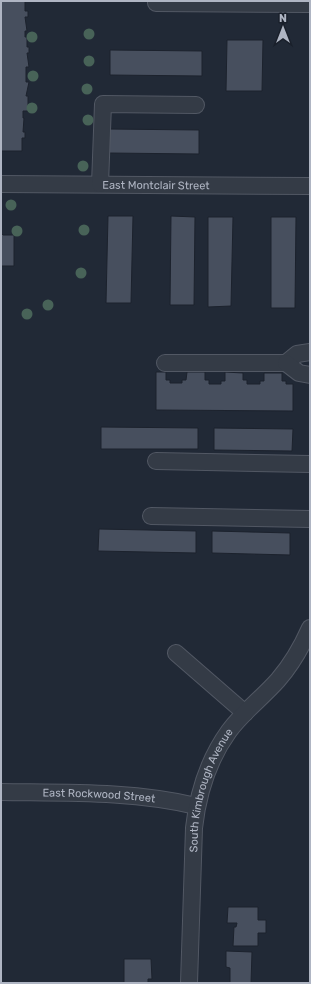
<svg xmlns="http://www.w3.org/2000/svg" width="311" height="984" font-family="Rubik,sans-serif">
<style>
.building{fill:#474f5e;stroke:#1c222d}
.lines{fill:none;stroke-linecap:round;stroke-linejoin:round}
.minor-casing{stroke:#525864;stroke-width:18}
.minor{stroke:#343b46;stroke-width:16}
.tree{fill:#486358}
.labels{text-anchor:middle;stroke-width:4;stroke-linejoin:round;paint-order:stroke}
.street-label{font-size:11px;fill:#afb5c3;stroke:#1a202b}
</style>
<rect width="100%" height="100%" fill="#212936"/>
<path class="building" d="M 1,1 L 25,1 L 25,11 L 28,11 L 28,17 L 25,17 L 27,31 L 25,31 L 25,37 L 27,37 L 27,47 L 29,47 L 29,53 L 27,53 L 29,67 L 26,67 L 26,82 L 29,82 L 26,96 L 28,96 L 28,111 L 23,111 L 23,118 L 24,118 L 23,132 L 25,132 L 25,138 L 22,138 L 22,151 L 1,151 Z
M 227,40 L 263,40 L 262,91 L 226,91 Z
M 110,50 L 202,51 L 202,76 L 110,75 Z
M 109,129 L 199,130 L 199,154 L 109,153 Z
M 108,216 L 133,216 L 131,303 L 106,303 Z
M 171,216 L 195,217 L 194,305 L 170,305 Z
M 208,217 L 233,217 L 231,306 L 208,307 Z
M 271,217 L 296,217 L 295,308 L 271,308 Z
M 1,233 L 3,235 L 14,235 L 14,266 L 1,266 L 1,268 Z
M 156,372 L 166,372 L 166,380 L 170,380 L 170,383 L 182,383 L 182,380 L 186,380 L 187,372 L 205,372 L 205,380 L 209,380 L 209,384 L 221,384 L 221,381 L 225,381 L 225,372 L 243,373 L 243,380 L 247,380 L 247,384 L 260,384 L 260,381 L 264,381 L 264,373 L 282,373 L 282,381 L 286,381 L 286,384 L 293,384 L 293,411 L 156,410 Z
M 101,427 L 198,428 L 198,449 L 101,449 Z
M 214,428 L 293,429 L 292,451 L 214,450 Z
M 99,529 L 196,531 L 196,553 L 98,551 Z
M 212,531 L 290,533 L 290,555 L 212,553 Z
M 228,907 L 258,907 L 258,920 L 266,920 L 266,933 L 258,933 L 258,946 L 233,946 L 234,927 L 236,927 L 237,923 L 227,923 Z
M 226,951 L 252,952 L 251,983 L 230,983 L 230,968 L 226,967 Z
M 124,959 L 151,959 L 152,979 L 148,979 L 148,983 L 124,983 Z"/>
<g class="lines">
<defs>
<g id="minor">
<path d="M 156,3 L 310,4"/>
<path id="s1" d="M 1,184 L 310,186"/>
<path d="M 100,184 L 103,104 L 196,105"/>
<path d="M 165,363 L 286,363 L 297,354 L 310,352"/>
<path d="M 286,363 L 299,373 L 310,375"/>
<path d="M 156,461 L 310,464"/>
<path d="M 151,516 L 310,519"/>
<path d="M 176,653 L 245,713"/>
<path id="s2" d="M 1,792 C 66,793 133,791 196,806"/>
<path id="s3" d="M 189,983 L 194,828 C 198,792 208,760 229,731 C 243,712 262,698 278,680 C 291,665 302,646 310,628"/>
</g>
</defs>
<use href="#minor" class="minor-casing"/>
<use href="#minor" class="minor"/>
</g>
<g class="tree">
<circle cx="89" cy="34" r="5.5"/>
<circle cx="32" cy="37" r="5.5"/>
<circle cx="89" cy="61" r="5.5"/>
<circle cx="33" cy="76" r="5.5"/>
<circle cx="87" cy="89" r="5.5"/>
<circle cx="32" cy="108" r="5.5"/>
<circle cx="88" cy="120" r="5.5"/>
<circle cx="83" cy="166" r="5.5"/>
<circle cx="11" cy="205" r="5.5"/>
<circle cx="84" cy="230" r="5.5"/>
<circle cx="17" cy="231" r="5.5"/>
<circle cx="81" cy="273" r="5.5"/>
<circle cx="48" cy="305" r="5.5"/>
<circle cx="27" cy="314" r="5.5"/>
</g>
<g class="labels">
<g class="street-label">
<text dy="4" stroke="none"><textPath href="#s1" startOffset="155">East Montclair Street</textPath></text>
<text dy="4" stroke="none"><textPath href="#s3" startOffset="196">South Kimbrough Avenue</textPath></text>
<text dy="4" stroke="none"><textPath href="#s2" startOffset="98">East Rockwood Street</textPath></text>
</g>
</g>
<rect width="311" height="984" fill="none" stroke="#afb5c3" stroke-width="4"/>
<g transform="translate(283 28)" stroke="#1a202b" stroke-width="3" paint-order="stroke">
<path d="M0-3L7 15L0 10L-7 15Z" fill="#afb5c3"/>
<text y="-6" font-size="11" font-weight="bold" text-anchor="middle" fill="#afb5c3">N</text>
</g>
</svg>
